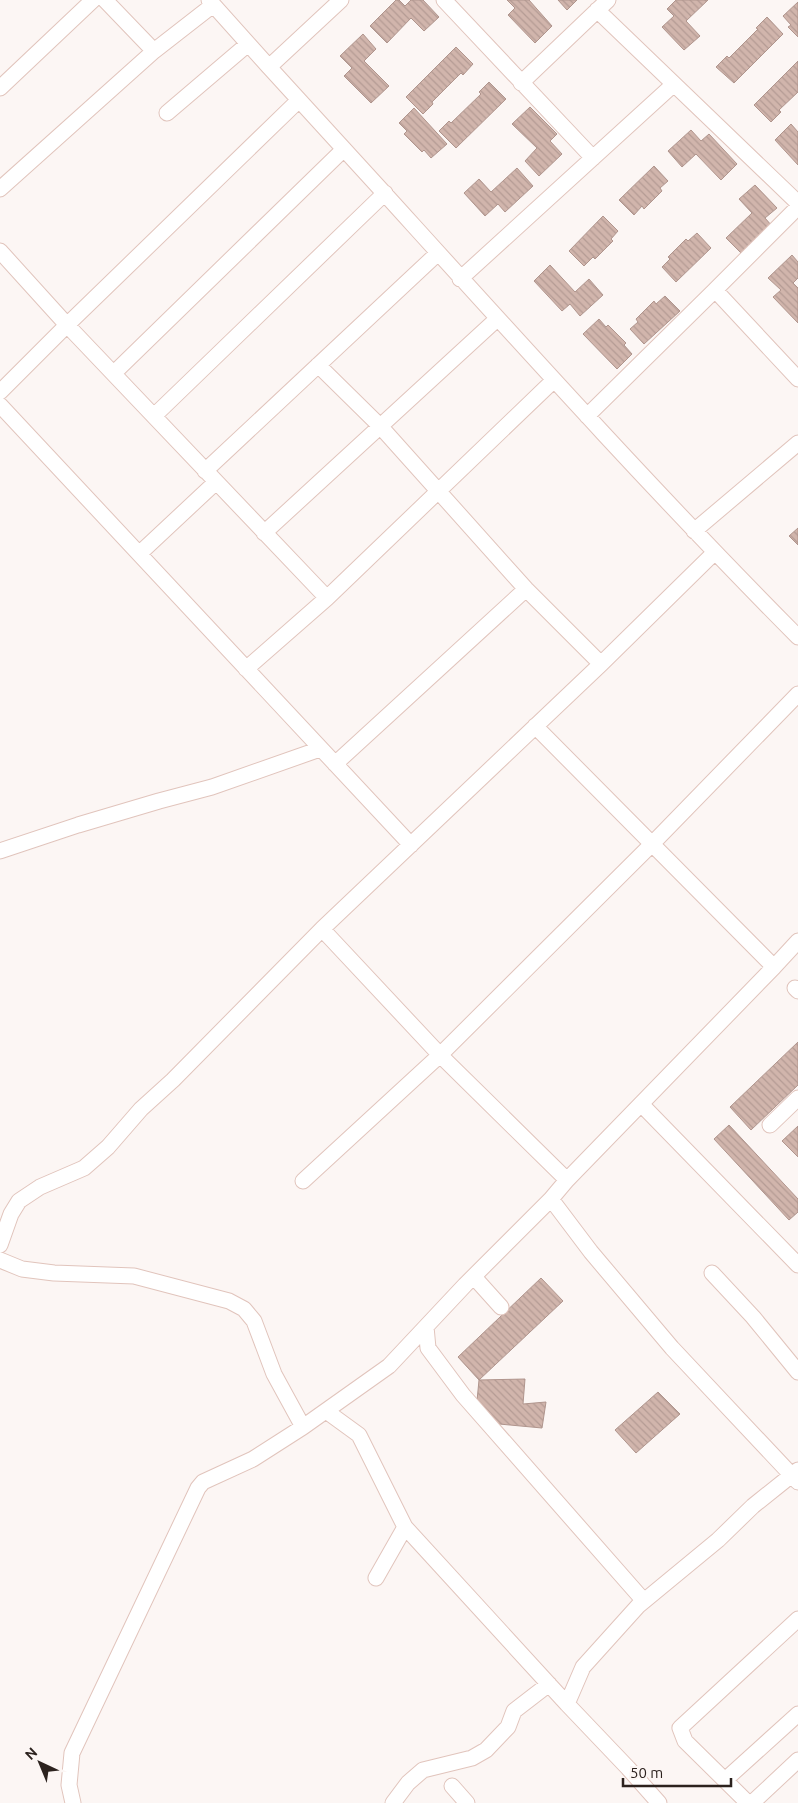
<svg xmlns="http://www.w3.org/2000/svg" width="798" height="1803" font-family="Ubuntu,sans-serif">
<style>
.building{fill:url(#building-back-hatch);stroke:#b0958d}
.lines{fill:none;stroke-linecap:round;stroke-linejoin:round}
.street-casing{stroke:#e1c4bc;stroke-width:17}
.street{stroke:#fff;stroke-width:15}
</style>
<defs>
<pattern id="building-back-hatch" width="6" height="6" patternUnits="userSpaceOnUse" patternTransform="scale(1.25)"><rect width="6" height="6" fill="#d1b5ac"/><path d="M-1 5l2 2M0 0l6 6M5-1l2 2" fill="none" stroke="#b49b94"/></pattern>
</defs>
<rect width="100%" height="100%" fill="#fcf6f4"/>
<path class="building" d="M 396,0 L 399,0 L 405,6 L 411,0 L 423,0 L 439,17 L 424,31 L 411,18 L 387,43 L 370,26 Z
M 507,0 L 529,0 L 552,26 L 535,43 L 508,15 L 515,8 Z
M 558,0 L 577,0 L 567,10 Z
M 676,0 L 708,0 L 686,21 L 700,36 L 684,50 L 662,27 L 674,16 L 667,9 Z
M 798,2 L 798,37 L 788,27 L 791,25 L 783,16 Z
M 767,17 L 783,34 L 734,83 L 716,67 L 727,56 L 729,58 L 758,29 L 756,28 Z
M 363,34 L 376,49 L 364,61 L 389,86 L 371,103 L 344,76 L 352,68 L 340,56 Z
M 456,47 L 473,64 L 463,75 L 461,73 L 432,102 L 433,104 L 423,114 L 406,97 Z
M 798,61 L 798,92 L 779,110 L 781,112 L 771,122 L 754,105 Z
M 489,82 L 506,99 L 456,148 L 439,131 L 449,121 L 451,123 L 481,94 L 479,92 Z
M 530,107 L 557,134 L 550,141 L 562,154 L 539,176 L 525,161 L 537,148 L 512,124 Z
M 414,108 L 447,144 L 431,158 L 424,150 L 422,152 L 404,134 L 407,131 L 399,123 Z
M 791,124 L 798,132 L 798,165 L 775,140 Z
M 691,130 L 701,141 L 709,134 L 737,164 L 721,180 L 696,154 L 682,167 L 668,151 Z
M 654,166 L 668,181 L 660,188 L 662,191 L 644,209 L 642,206 L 634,215 L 619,200 Z
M 517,168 L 533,186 L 505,212 L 498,204 L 485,216 L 464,193 L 479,179 L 491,192 Z
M 755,185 L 777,208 L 765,218 L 772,226 L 742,254 L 726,238 L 752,213 L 739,199 Z
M 603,216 L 618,231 L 611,239 L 613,241 L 595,259 L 593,257 L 584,266 L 569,251 Z
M 697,233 L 711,248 L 676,282 L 662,267 L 670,259 L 668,257 L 686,239 L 688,241 Z
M 792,255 L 798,262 L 798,278 L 793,283 L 798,288 L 798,323 L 773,297 L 781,290 L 768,278 Z
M 550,265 L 575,292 L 589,279 L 603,295 L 580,316 L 570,304 L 562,311 L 534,281 Z
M 665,296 L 680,311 L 644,344 L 630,329 L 638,322 L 636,319 L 654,301 L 656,304 Z
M 599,319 L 606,327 L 608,325 L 626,343 L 624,345 L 632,354 L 617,369 L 583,334 Z
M 798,528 L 798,545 L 789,536 Z
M 798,1042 L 798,1085 L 751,1130 L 730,1107 Z
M 729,1125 L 798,1199 L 798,1212 L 789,1220 L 714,1139 Z
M 798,1126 L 798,1157 L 782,1141 Z
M 541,1278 L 563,1301 L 479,1380 L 458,1357 Z
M 525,1379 L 523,1404 L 546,1402 L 542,1428 L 499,1424 L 477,1401 L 479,1380 Z
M 658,1392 L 680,1414 L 636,1453 L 615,1430 Z"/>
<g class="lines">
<defs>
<path id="street" d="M 105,0 L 154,51
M 209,0 L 269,67
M 341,0 L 269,67 C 307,109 346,151 385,194 C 521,344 656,494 798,637
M 444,0 L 593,158
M 597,10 L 674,84
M 521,83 L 608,0
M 0,88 L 93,0
M 167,113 L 248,44
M 0,189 L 154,51 L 213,5
M 798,207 L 715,290 L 798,379
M 0,251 L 67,325 L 327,598
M 460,279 L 674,84 L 798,203
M 318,365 L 380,426 L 526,589 L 601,664
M 114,373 L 344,149
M 0,392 L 67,325 L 299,100
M 0,405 L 411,845
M 154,416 L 385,193
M 587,416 L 715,290
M 205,471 L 438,253
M 694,531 L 798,443
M 264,533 L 497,319
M 139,554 L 216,482
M 246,669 L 327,598 L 554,380
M 535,726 L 774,967 L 798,941
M 335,764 L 526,589
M 0,851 L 78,825 L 159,801 L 212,787 L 320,749
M 322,929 L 440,1055 L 567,1180
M 795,988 L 798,991
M 641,1104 L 798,1265
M 770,1125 L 798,1098
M 303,1181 L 440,1055 L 651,845 L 798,694
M 551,1199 L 591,1252 L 672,1348 L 798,1482
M 0,1245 L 11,1214 L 19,1201 L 40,1187 L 84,1168 L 108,1147 L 141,1109 L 173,1080 L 322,929 L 601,664 L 714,553
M 0,1260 L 22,1269 L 54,1273 L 134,1276 L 229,1301 L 244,1309 L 254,1321 L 274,1374 L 303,1427 L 253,1459 L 203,1482 L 198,1488 L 72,1753 L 69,1785 L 73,1803
M 712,1273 L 753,1317 L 798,1372
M 474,1277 L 501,1307
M 426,1327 L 428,1348 L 463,1395 L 644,1601
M 326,1411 L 359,1435 L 405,1527 L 567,1704
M 303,1427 L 389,1366 L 465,1285 L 551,1199 L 567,1180 L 774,967
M 376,1578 L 405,1527
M 725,1780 L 798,1714
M 452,1786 L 467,1803
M 393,1803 L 408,1783 L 423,1770 L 472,1758 L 486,1750 L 508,1727 L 514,1711 L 549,1684
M 659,1803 L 628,1768 L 567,1704 L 583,1667 L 638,1606 L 718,1540 L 753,1506 L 798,1470
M 748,1803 L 685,1741 L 680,1728 L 798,1619
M 752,1803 L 798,1760"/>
</defs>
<use href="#street" class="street-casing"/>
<use href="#street" class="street"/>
</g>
<g transform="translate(40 1763) rotate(316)" stroke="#fcf6f4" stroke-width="4" paint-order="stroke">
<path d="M0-4L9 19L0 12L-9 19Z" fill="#2c221e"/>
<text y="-8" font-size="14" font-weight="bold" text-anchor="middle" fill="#2c221e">N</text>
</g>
<path d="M623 1778v8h108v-8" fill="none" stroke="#2c221e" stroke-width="2.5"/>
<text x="630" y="1778" font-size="15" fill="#2c221e" stroke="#fcf6f4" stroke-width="4" paint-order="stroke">50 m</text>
</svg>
